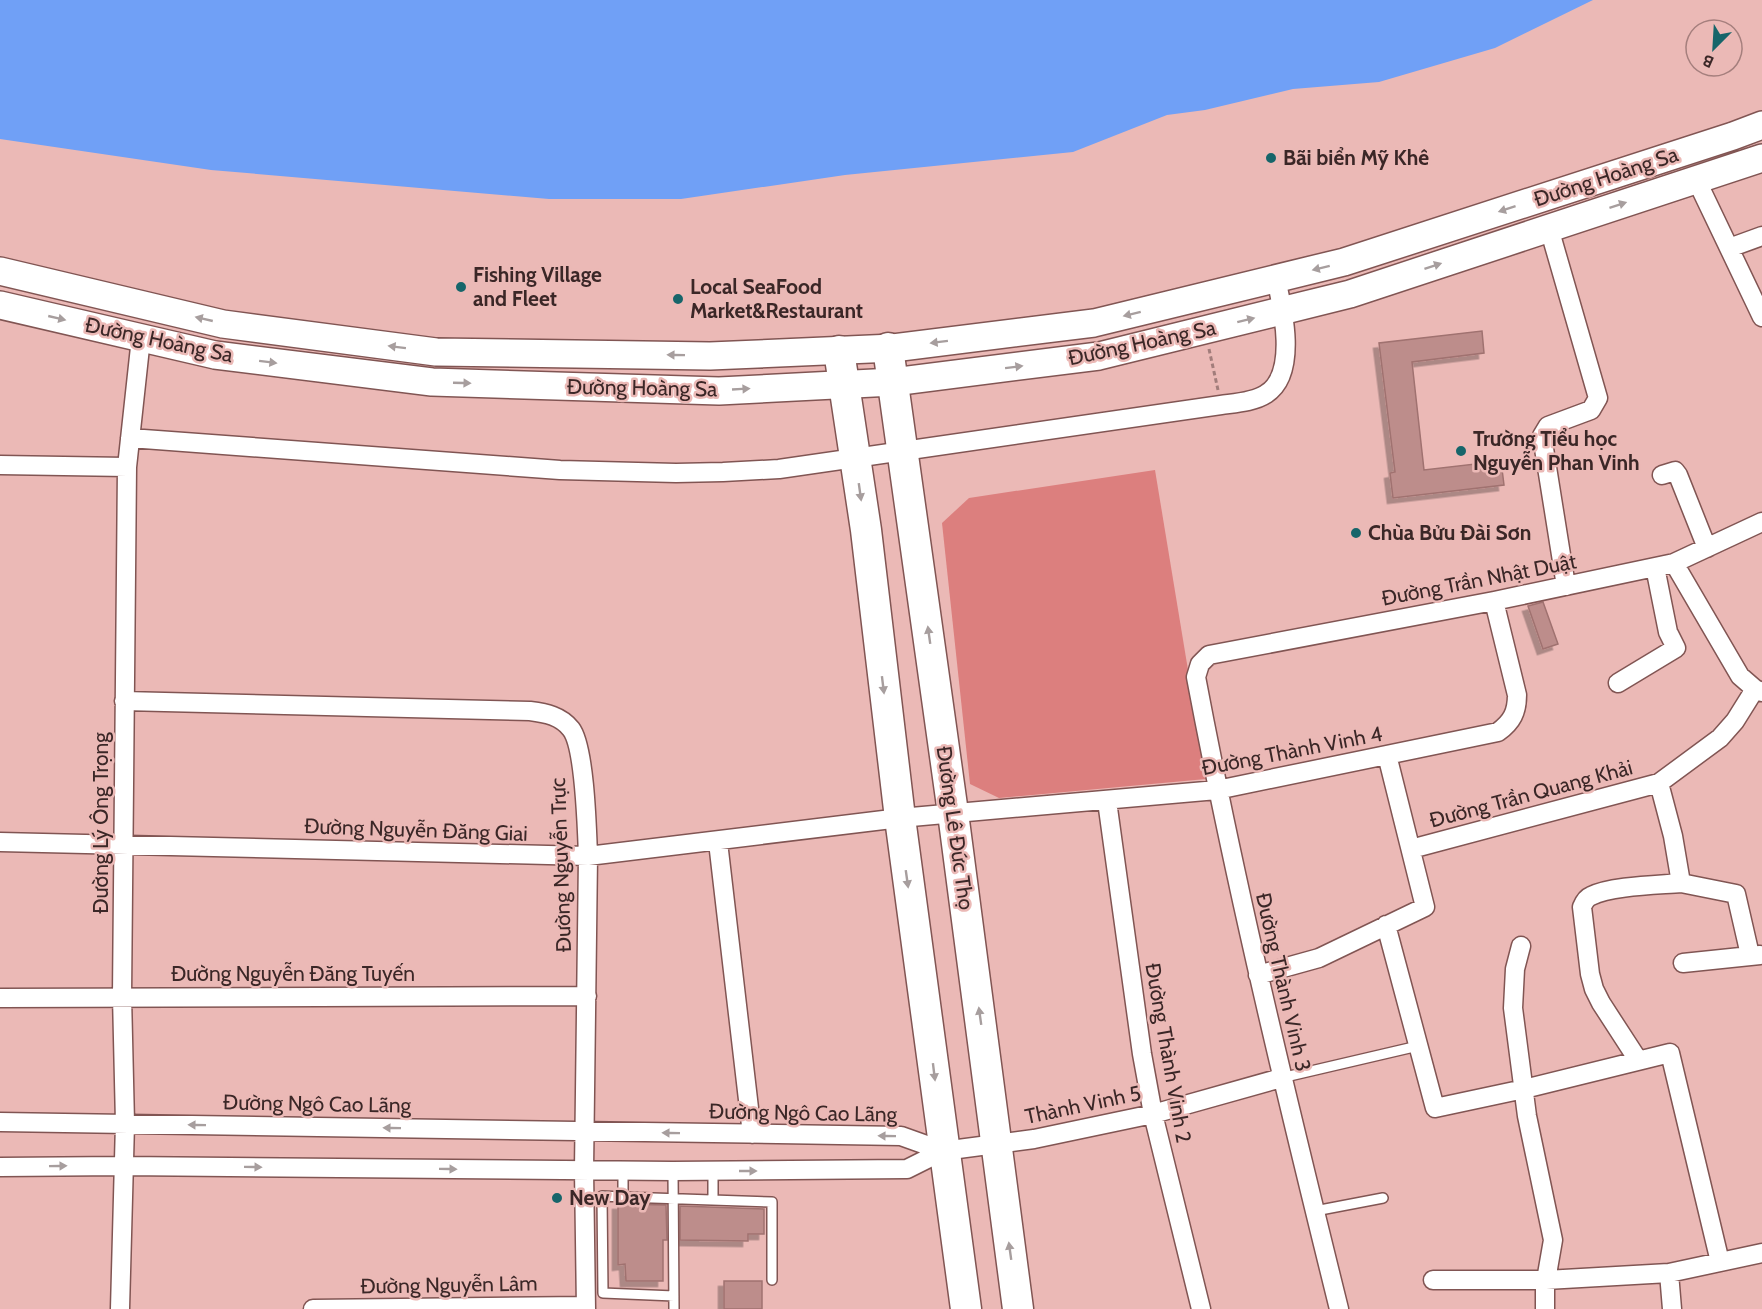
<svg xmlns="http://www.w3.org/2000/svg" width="1762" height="1309" font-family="Cabin,sans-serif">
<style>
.green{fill:#dc7f7e}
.water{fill:#70a0f6}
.building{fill:#bd8d8b;stroke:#a07270;stroke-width:1.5;filter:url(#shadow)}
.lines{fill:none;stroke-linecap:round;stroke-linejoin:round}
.service-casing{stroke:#815553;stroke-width:12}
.minor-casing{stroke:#815553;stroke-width:21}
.secondary-casing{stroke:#815553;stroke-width:30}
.primary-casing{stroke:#815553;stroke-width:33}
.path{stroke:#a27d7b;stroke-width:3;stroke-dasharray:4.5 3;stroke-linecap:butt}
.service{stroke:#fff;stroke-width:9}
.minor{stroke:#fff;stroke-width:18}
.secondary{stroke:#fff;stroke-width:27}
.primary{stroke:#fff;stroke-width:30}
.oneway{fill:#a79e9e}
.poi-dot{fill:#16656a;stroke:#ebb9b6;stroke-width:2}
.labels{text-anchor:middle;stroke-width:5;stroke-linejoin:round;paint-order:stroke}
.poi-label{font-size:21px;font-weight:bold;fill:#3b2727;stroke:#ebb9b6;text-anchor:start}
.street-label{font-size:21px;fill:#3b2727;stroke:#ebb9b6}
</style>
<defs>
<filter id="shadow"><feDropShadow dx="-5.5" dy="5.5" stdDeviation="0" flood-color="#0004"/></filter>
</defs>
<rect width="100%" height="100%" fill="#ebb9b6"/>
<path class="green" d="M 1155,470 L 1206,779 L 999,798 L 970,784 L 942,523 L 969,498 Z"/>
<path class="water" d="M 0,0 L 1593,0 L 1495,48 L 1379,82 L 1293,89 L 1205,110 L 1167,115 L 1073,152 L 845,175 L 681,199 L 549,199 L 211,170 L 0,139 Z"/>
<path class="building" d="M 1482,331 L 1484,353 L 1412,362 L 1424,470 L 1501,461 L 1504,485 L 1393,498 L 1390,473 L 1395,472 L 1379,343 Z
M 1543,602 L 1558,644 L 1543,649 L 1528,606 Z
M 618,1204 L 666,1205 L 667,1240 L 663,1240 L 663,1281 L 626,1281 L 625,1264 L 618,1265 Z
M 680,1206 L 764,1209 L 764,1234 L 748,1234 L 748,1241 L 680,1240 Z
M 724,1281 L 762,1281 L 762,1309 L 724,1309 Z"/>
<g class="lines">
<defs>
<path id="service" d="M 1281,1078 L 1418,1046
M 623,1171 L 623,1197 L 602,1196 L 603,1293 L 674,1296
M 673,1171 L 674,1309
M 713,1171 L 713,1200
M 623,1197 L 772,1202 L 772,1280
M 1315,1211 L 1383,1198"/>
<path id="minor" d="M 1696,179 L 1762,317
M 1549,228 L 1598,398 L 1591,410 L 1548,426 L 1542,436 L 1566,586
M 1729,248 L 1762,236
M 130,438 L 560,470 L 676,473 L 723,472 L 779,469 L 1221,405 C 1235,403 1254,402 1266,394 C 1298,374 1283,309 1276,279
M 0,465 L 127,467
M 1662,475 L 1675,471 L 1678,475 L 1707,548
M 1674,563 L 1740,676 L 1755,689 L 1762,692
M 1618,683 L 1676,648 L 1668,632 L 1655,567
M 124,701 L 530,711 C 546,713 561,716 571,729 C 585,747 587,831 588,856 L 584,1170 L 586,1309
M 1659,783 L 1720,738 L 1735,721 L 1755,689
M 1107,801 L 1142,1054 L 1153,1114 L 1201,1309
M 0,842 L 588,856 L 900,818 L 1217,790 L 1498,732 C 1512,722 1517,712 1517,695 L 1494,601
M 718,842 L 752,1134
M 1411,849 L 1659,783 L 1673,836 L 1681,883 L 1736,894 L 1750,955
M 1386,925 L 1435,1108 L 1524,1089 L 1670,1053 L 1720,1262
M 1521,946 L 1515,969 L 1513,1008 L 1527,1116 L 1553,1240 L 1545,1286 L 1545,1309
M 1683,963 L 1760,955
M 1258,975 L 1319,958 L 1425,907 L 1387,755
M 0,998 L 587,996
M 1638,1060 L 1601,1003 L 1594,989 L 1590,974 L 1582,907 C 1584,902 1586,898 1591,896 C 1610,886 1658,885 1681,883
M 0,1122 L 901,1136 L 943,1151
M 0,1167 L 123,1166 L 673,1171 L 907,1169 L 943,1151 L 1034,1139 L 1153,1114 L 1281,1078
M 1669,1273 L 1672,1309
M 1433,1280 L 1546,1280 L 1669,1273 L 1762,1253
M 120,1309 L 125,1123 L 122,996 L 127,467 L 141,338
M 313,1309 L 586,1306
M 1339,1309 C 1287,1099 1236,889 1196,677 L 1200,664 L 1209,655 L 1494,601 L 1674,563 L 1762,522"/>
<path id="secondary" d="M 0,271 L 223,324 L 436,352 L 710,356 L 893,348 L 1094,323 L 1344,262 L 1733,136 L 1762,125
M 0,305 L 215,355 L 432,382 L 719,391 L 893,382 L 1099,356 L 1350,294 L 1762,158"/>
<path id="primary" d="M 888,348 L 953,813 L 1018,1309
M 839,351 L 866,530 L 900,818 L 966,1309"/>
</defs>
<use href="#service" class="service-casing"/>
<use href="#minor" class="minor-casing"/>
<use href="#secondary" class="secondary-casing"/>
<use href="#primary" class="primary-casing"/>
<path class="path" d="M 1209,349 L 1218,390"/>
<use href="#service" class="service"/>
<use href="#minor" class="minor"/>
<use href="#secondary" class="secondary"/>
<use href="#primary" class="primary"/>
</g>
<defs><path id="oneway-solid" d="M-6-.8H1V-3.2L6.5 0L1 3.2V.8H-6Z" transform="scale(1.5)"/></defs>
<g class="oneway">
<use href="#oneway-solid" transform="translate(1618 205) rotate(-18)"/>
<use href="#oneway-solid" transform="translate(1507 209) rotate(162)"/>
<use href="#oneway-solid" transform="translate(1433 266) rotate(-18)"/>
<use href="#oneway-solid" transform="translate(1321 268) rotate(166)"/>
<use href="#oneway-solid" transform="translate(1132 314) rotate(166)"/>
<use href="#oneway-solid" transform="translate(57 318) rotate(13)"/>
<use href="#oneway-solid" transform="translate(204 319) rotate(-167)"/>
<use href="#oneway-solid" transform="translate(1246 320) rotate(-14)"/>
<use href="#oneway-solid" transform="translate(939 342) rotate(173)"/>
<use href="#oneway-solid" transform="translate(397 347) rotate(-173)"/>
<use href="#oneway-solid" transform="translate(676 355) rotate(-179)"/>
<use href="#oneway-solid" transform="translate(268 362) rotate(7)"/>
<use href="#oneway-solid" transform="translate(1014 367) rotate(-7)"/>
<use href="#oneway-solid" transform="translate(462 383) rotate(2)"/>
<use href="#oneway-solid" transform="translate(741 389) rotate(-3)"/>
<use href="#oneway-solid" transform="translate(860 492) rotate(82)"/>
<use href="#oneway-solid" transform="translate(929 635) rotate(-98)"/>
<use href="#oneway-solid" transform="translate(883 685) rotate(83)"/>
<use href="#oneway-solid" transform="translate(907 879) rotate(82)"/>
<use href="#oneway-solid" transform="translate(980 1016) rotate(-98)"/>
<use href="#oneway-solid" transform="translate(934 1072) rotate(83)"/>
<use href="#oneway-solid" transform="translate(197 1125) rotate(-179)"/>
<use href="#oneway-solid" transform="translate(392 1128) rotate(-179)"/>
<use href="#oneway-solid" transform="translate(671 1133) rotate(-179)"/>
<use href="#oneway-solid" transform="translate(887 1136) rotate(-179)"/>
<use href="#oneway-solid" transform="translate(58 1166) rotate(-1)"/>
<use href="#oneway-solid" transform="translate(253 1167) rotate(1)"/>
<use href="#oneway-solid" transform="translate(448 1169) rotate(1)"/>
<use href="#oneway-solid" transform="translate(748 1171)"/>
<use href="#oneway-solid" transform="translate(1010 1251) rotate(-98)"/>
</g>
<g class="poi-dot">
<circle cx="1271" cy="158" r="6"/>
<circle cx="461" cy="287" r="6"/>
<circle cx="678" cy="299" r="6"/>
<circle cx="1461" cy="451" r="6"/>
<circle cx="1356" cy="533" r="6"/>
<circle cx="557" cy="1198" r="6"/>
</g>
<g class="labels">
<g class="poi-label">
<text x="1283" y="165">Bãi biển Mỹ Khê</text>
<text x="473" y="282">Fishing Village<tspan x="473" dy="24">and Fleet</tspan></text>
<text x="690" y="294">Local SeaFood<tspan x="690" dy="24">Market&amp;Restaurant</tspan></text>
<text x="1473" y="446">Trường Tiểu học<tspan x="1473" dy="24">Nguyễn Phan Vinh</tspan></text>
<text x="1368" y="540">Chùa Bửu Đài Sơn</text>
<text x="569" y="1205">New Day</text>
</g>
<g class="street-label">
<text transform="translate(1606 177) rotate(-18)" y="7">Đường Hoàng Sa</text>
<text transform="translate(159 340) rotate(12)" y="7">Đường Hoàng Sa</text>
<text transform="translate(1142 343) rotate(-12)" y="7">Đường Hoàng Sa</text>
<text transform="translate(642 388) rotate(1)" y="7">Đường Hoàng Sa</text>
<text transform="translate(1479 580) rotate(-11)" y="7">Đường Trần Nhật Duật</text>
<text transform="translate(1292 751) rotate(-11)" y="7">Đường Thành Vinh 4</text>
<text transform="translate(1531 794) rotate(-15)" y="7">Đường Trần Quang Khải</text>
<text transform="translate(101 823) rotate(-90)" y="7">Đường Lý Ông Trọng</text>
<text transform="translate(955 828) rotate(82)" y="7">Đường Lê Đức Thọ</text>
<text transform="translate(416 830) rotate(2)" y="7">Đường Nguyễn Đăng Giai</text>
<text transform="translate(561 865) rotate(-92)" y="7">Đường Nguyễn Trực</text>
<text x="293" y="981">Đường Nguyễn Đăng Tuyến</text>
<text transform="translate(1283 982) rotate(77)" y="7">Đường Thành Vinh 3</text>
<text transform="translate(1168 1053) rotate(80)" y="7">Đường Thành Vinh 2</text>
<text transform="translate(317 1104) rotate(1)" y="7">Đường Ngô Cao Lãng</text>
<text transform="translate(1083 1105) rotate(-12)" y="7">Thành Vinh 5</text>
<text transform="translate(803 1113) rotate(1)" y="7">Đường Ngô Cao Lãng</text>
<text transform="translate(449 1285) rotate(-1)" y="7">Đường Nguyễn Lâm</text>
</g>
</g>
<g transform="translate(1714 48) rotate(204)"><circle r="28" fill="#ebb9b6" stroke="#a57f7d" stroke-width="1.5"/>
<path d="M0-4.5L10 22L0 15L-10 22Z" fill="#16656a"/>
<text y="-9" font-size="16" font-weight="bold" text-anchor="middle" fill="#3b2727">B</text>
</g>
</svg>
